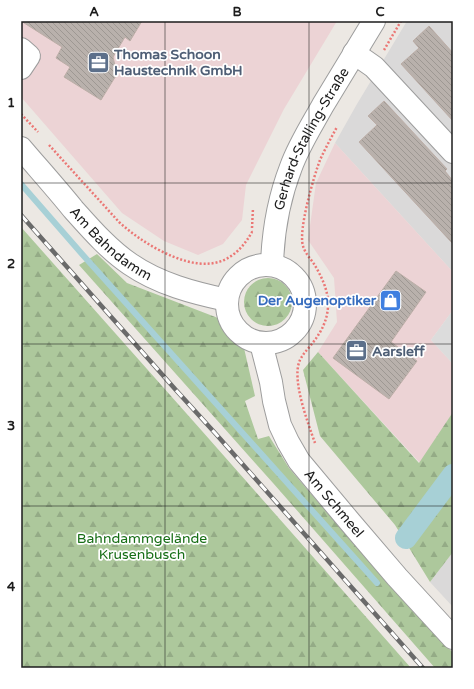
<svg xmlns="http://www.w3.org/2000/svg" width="474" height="689" font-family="'Varela Round',sans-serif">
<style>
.residential{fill:#dad9d9}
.commercial{fill:#ecd3d5}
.forest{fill:url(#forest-firs)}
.parking{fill:#dcdcdc}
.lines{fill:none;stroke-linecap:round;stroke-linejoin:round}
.stream{stroke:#a7d0d6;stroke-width:6}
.canal{stroke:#a7d0d6;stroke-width:22}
.building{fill:url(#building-back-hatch);stroke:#bcaea7}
.minor-casing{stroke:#9d9d9d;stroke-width:24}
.path{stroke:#eb7775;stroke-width:2.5;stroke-dasharray:2 2;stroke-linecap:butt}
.minor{stroke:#fff;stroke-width:22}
.rail-casing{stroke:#6a6a6a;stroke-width:4.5}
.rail{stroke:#fff;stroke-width:3;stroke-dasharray:9;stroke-linecap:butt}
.grid{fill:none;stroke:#1c1c1c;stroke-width:1;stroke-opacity:0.55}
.labels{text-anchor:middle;stroke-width:3.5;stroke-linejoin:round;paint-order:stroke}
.service-label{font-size:14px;font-weight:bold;fill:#4e5e75;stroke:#fff;text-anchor:start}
.street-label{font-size:14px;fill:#1c1c1c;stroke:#fff}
.shop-label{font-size:14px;font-weight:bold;fill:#366cbe;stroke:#fff;text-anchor:end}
.park-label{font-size:14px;fill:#176e16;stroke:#fff}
.neatline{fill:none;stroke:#1c1c1c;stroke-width:1.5}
.grid-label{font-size:13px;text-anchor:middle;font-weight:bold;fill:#1c1c1c}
</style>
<defs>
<pattern id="forest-firs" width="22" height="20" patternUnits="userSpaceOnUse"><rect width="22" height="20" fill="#adc89c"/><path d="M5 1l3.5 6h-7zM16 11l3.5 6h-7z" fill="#94ab86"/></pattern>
<pattern id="building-back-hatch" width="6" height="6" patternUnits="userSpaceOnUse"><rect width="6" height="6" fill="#b9b1ac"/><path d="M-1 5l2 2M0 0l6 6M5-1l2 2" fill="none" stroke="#9e9893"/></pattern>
</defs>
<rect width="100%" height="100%" fill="#ece8e3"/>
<path class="residential" d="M 407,21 L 450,21 L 453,24 L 453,272 L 335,143 L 357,104 Z
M 453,552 L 453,607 L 430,582 Z"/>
<path class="commercial" d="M 21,21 L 337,21 L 284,109 L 246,185 L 242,220 L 223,244 L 198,255 L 164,241 L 122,213 L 21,97 Z
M 335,143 L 453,272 L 453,310 L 431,340 L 453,364 L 453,412 L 420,463 L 318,352 L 337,322 L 334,278 L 308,240 L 316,183 Z"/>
<path class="forest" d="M 21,227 L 202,431 L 359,609 L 411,668 L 21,668 Z
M 97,254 L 127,283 L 218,318 L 244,348 L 255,396 L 245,401 L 258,439 L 269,436 L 289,468 L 330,516 L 453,653 L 453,668 L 435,668 L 273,483 L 79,265 Z
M244 302a24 24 0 1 1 48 0a24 24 0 1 1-48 0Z
M 318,352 L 419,463 L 453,412 L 453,552 L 430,582 L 395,525 L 320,436 L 303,370 Z"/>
<path class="parking" d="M 453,310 L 453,364 L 431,340 Z"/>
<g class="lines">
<path class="stream" d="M 21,184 L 82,254 L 377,583"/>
<path class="canal" d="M 406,538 L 453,475"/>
</g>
<path class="building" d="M 21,21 L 142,21 L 130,41 L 125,37 L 113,57 L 117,74 L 101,100 L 64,77 L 70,67 L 56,58 L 62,47 Z
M 429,26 L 453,53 L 453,121 L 401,64 L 419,48 L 413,41 Z
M 384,101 L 447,169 L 445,171 L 453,181 L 453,244 L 359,142 L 377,125 L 368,116 Z
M 396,271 L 426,292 L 391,342 L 417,361 L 389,399 L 333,358 Z"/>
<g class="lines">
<defs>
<g id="minor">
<path d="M 21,49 L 29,56 L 21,68"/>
<path d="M 354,53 L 374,67 L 453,152"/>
<path id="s1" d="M 21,148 C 38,168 56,188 73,209 C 90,228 109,250 130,264 C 159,284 194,293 227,300"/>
<circle cx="266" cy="304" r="39"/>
<path id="s2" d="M 272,265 C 273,231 279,198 291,167 C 299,145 312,125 323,105 C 340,77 357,49 374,21"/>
<path id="s3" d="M 261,343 L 271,382 L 274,401 L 280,425 L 288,442 L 299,461 L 350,522 L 397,577 L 453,638"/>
</g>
</defs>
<use href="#minor" class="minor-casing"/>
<path class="path" d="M 384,50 L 401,21
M 21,114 L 38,132
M 49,145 L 119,222 C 131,233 144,242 159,250 C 196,269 229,273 252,232 L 253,232
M 252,228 L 253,208
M 315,443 C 308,423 291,379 300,360 C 303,354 307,350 311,345 C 320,334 327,322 328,307 C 329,292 322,277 314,264 C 310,258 305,253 303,246 C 298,230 314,176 320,160 C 325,149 331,138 337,127"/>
<use href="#minor" class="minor"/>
<defs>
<path id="rail" d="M 21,215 L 175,389 L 215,433 L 423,668"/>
</defs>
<use href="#rail" class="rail-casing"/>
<use href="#rail" class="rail"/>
</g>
<path class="grid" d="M 165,21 L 165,668M 309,21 L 309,668M 21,183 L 453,183M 21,344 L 453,344M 21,506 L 453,506"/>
<defs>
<symbol id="office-square" viewBox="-11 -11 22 22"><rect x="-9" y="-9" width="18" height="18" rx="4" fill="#5c6f8a" stroke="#fff"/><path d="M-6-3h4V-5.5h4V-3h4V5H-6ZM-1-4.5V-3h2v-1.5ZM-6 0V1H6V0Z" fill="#fff"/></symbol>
<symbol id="shop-square" viewBox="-11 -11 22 22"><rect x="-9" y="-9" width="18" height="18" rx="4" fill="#3f7fe0" stroke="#fff"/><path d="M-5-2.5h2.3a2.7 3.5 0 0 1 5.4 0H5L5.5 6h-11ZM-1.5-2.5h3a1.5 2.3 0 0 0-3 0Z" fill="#fff"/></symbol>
</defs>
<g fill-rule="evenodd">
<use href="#office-square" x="86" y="50" width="25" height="25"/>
<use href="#shop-square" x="378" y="288" width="25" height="25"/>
<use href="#office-square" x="344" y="338" width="25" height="25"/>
</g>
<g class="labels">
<g class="service-label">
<text x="114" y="59">Thomas Schoon<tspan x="114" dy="16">Haustechnik GmbH</tspan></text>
<text x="372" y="356">Aarsleff</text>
</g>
<g class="street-label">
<text dy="5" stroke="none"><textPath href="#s2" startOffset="134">Gerhard-Stalling-Straße</textPath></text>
<text dy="5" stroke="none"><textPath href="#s1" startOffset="132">Am Bahndamm</textPath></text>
<text dy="5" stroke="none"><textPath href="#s3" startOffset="180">Am Schmeel</textPath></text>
</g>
<g class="shop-label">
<text x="376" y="305">Der Augenoptiker</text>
</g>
<g class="park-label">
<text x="142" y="543">Bahndammgelände<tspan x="142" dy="16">Krusenbusch</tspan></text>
</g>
</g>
<rect width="474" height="689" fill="none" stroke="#ffffff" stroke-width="44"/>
<rect x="22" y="22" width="430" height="645" class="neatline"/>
<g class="grid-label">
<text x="94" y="16">A</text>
<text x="237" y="16">B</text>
<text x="380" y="16">C</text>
<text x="11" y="107">1</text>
<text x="11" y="268">2</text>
<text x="11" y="430">3</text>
<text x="11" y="591">4</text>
</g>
</svg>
